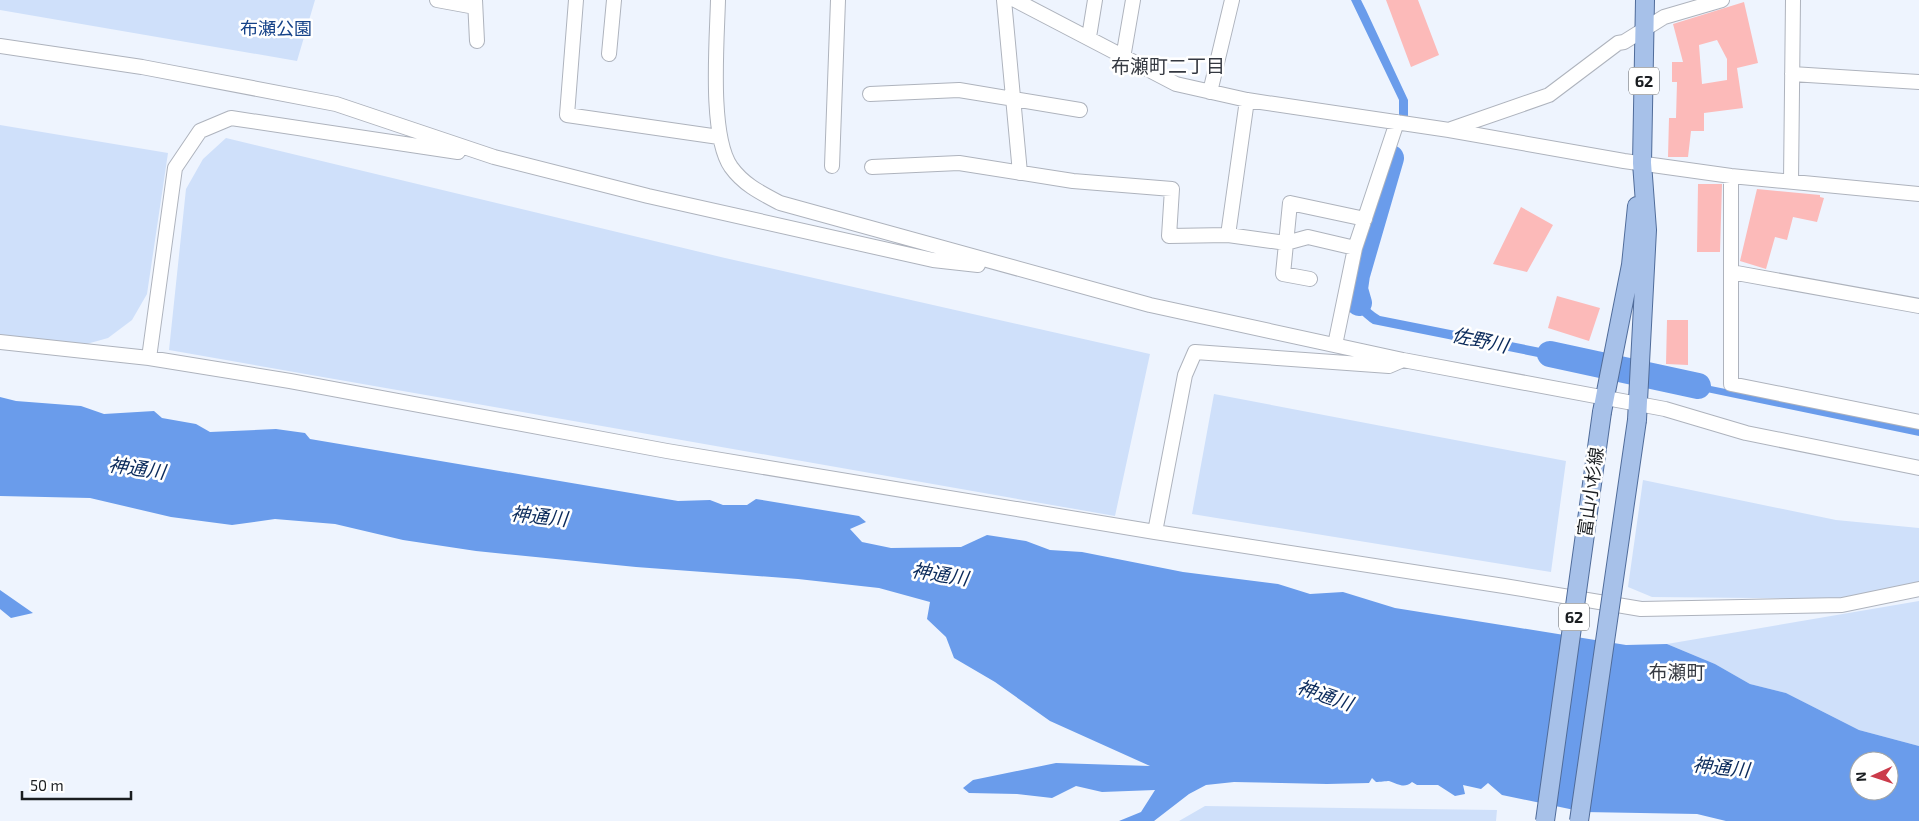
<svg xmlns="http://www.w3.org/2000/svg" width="1919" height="821" font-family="'Exo 2','Noto Sans JP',sans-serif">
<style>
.green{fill:#cfe0fa}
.water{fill:#6a9ceb;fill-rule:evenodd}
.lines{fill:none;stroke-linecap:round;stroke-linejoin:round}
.river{stroke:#6a9ceb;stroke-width:26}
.building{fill:#fcbab9;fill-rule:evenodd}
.minor-casing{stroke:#aeb3bd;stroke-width:16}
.major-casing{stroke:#506c9a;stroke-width:20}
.minor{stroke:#fff;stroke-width:14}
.major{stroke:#a7c1e9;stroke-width:18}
.major-bridge-casing{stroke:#506c9a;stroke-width:20;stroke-linecap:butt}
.major-bridge{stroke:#a7c1e9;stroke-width:18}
.labels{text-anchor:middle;stroke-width:5;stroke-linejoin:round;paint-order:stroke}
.shield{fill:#fff;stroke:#5f6163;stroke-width:1}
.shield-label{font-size:16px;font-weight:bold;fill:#1a1d20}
.park-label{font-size:18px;fill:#154288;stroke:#fff}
.street-label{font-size:18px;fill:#1a1d20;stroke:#fff}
.neighbourhood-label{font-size:19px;fill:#353941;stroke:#fff}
.water-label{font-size:19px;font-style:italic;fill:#0a2a5b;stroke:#fff}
</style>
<rect width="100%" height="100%" fill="#eef4fe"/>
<path class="green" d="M 0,0 L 315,0 L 297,61 L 0,10 Z
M 0,125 L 168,153 L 147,294 L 132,320 L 108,338 L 83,345 L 0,335 Z
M 226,138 L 725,258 L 1150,354 L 1115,516 L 169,350 L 186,189 L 203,159 Z
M 1214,394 L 1566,461 L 1551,572 L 1192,514 Z
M 1643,480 L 1836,520 L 1919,528 L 1919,582 L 1842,599 L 1652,597 L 1628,587 Z
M 1919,601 L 1919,746 L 1859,730 L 1786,693 L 1750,684 L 1715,664 L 1667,644 Z
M 1205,806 L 1497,810 L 1496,821 L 1179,821 Z"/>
<path class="water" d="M 1351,0 L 1361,0 L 1366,10 L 1408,100 L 1408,119 L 1399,117 L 1399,100 Z
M 1354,269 L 1363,269 C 1359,290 1360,304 1380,316 L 1586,357 L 1583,366 L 1373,324 C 1349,307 1350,297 1354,269 Z
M 1663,374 L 1676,379 L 1919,428 L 1919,436 L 1673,385 L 1664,386 Z
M 0,397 L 16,401 L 81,406 L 104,414 L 154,411 L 162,418 L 196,424 L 210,432 L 276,429 L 305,433 L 310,439 L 678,501 L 710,500 L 723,505 L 747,505 L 756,499 L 859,516 L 866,522 L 850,529 L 862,542 L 891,548 L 961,547 L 987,535 L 1026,541 L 1050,550 L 1082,552 L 1183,572 L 1278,584 L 1310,594 L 1343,592 L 1395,608 L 1514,627 L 1626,645 L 1667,644 L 1715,664 L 1750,684 L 1786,693 L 1859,730 L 1919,746 L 1919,821 L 1726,821 L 1697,814 L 1584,812 L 1502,795 L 1488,783 L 1481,789 L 1463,785 L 1465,794 L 1455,796 L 1438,785 L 1417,785 L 1412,782 C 1404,789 1398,784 1389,781 C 1386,781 1380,782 1376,782 L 1372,778 L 1369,783 L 1327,784 L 1234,782 L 1206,785 L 1189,794 L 1154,821 L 1119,821 L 1141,812 L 1155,790 L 1102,792 L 1076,786 L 1052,798 L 1017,794 L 969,793 L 963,788 L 973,780 L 1056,763 L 1150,766 L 1050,721 L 995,682 L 954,658 L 946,637 L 927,619 L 930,602 L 879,588 L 798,579 L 636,567 L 476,551 L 403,540 L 335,524 L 275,519 L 232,525 L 171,517 L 90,498 L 0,496 ZM 1859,761 L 1889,761 L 1889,791 L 1859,791 Z
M 0,590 L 33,613 L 11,618 L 0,609 Z"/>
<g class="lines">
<path class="river" d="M 1359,303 L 1355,289 L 1357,275 L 1391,158
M 1550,354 L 1698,386"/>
</g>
<path class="building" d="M 1386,0 L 1418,0 L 1439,55 L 1411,67 Z
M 1744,2 L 1758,63 L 1737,68 L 1743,108 L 1704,113 L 1704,131 L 1691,131 L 1688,157 L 1668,157 L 1669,118 L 1676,118 L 1677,82 L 1672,82 L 1672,62 L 1683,62 L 1673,24 ZM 1717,40 L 1727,59 L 1727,80 L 1702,84 L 1699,45 Z
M 1698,184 L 1722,184 L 1720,252 L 1697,252 Z
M 1757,189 L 1820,195 L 1820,197 L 1824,198 L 1817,222 L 1793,217 L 1787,240 L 1775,237 L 1766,269 L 1740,261 Z
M 1521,207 L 1553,225 L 1527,272 L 1493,264 Z
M 1557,296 L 1600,308 L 1589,341 L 1548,328 Z
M 1667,320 L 1688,320 L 1688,365 L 1666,364 Z"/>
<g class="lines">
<defs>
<path id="minor" d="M 437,0 L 475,7
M 475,0 L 477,41
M 576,0 L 567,115 L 719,137
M 718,0 C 717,41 709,135 731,167 C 744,185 761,193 780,203 L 1150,305 L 1403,360 L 1665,409 L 1746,433 L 1919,468
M 1004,0 L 1020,173
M 1015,0 L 1176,84 L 1247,100 L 1449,130 L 1624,161 L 1731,176 L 1919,194
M 1089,37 L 1095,0
M 0,46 L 142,67 L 336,104 L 494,157 L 648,196 L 933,260 L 978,265
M 609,54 L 614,0
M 1123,58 L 1133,0
M 1792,74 L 1919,82
M 1210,92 L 1232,0
M 870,94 L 959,90 L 1080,110
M 1451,129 L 1549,95 L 1618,43 L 1624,42 L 1664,17 L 1722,0
M 832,166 L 838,0
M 872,167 L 959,163 L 1073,181 L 1172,189 L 1169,236 L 1228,235 L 1286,243 L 1308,237 L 1355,248
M 1731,176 L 1731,384 L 1919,422
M 1791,181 L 1793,0
M 1228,235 L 1247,100
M 1731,272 L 1919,306
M 1310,279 L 1283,274 L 1290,203 L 1365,219
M 0,342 L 149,358 L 290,381 L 667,451 L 1155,532 L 1185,375 L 1195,352 L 1389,366 L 1403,360
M 1335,345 L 1355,248 L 1397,122
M 149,358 L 175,168 L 200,131 L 231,118 L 458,152
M 1155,532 L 1504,586 L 1641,609 L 1842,605 L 1919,589"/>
<path id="major" d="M 1602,412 L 1631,265 L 1637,206
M 1637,420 L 1647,230 L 1642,163 L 1645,0"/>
</defs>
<use href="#minor" class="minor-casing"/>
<use href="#major" class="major-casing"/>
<use href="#minor" class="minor"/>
<use href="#major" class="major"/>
<defs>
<path id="major-bridge" d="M 1545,821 L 1602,412
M 1579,821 L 1637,420"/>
</defs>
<use href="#major-bridge" class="major-bridge-casing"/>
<use href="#major-bridge" class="major-bridge"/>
</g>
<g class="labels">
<g class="shield">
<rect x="1629" y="67.5" width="30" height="27" rx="4"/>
<rect x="1559" y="603.5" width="30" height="27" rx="4"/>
</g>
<g class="shield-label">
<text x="1644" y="87">62</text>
<text x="1574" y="623">62</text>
</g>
<g class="park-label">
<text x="276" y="35">布瀬公園</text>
</g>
<g class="street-label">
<text transform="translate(1591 492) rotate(-82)" y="6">富山小杉線</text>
</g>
<g class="neighbourhood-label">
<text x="1168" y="73">布瀬町二丁目</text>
<text x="1677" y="679">布瀬町</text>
</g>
<g class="water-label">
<text transform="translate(1480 340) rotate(12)" y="7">佐野川</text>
<text transform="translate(137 468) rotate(8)" y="7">神通川</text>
<text transform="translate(539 516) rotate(6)" y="7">神通川</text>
<text transform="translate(940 574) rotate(9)" y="7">神通川</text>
<text transform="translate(1325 695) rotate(19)" y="7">神通川</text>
<text transform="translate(1721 767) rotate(6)" y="7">神通川</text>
</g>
</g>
<g transform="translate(1874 776) rotate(267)"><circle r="24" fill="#ffffff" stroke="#a3a5a6"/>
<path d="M0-4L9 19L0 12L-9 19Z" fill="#cb3b4a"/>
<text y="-8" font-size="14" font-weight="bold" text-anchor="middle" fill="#1a1d20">N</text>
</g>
<path d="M22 791v8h109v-8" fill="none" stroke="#1a1d20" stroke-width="2.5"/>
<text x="30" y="791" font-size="15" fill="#1a1d20" stroke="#ffffff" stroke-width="4" paint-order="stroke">50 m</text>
</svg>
